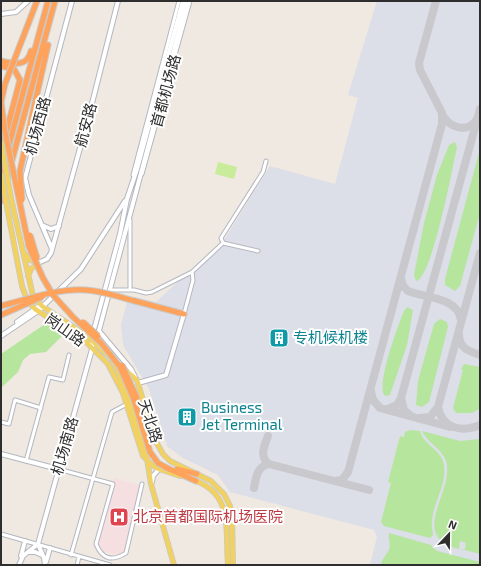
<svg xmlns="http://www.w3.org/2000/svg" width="481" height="566" font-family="'Exo 2','Noto Sans SC',sans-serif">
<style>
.medical{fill:#f5dfe0}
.airport{fill:#dcdee8}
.green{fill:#b6e59e}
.pitch{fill:#c9ec9a}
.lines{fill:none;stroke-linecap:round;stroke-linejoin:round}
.taxiway{stroke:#c9c8cc;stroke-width:8}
.street-casing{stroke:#b4b7c1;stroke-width:5}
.secondary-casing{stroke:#b4b7c1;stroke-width:6}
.primary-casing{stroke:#c9c9c9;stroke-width:6}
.highway-casing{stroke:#c9c9c9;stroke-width:7}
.street{stroke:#fff;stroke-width:3}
.secondary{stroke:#fff;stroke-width:4}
.primary{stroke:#f2d163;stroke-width:4.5}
.highway{stroke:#ffa35c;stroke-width:5}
.primary-bridge-casing{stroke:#c9c9c9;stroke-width:6;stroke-linecap:butt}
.highway-bridge-casing{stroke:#c9c9c9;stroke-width:7;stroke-linecap:butt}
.primary-bridge{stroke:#f2d163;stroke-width:4.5}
.highway-bridge{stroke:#ffa35c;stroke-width:5}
.labels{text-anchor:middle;stroke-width:4;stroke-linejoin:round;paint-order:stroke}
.street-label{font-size:15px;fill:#2e2e2e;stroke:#fff}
.culture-label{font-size:15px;fill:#0d838f;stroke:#fff;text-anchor:start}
.health-label{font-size:15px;fill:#be3a42;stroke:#fff;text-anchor:start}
</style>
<rect width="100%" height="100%" fill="#efe9e1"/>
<path class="medical" d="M 114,478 L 143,486 L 124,557 L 94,548 Z"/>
<path class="airport" d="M 377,1 L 480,1 L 480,565 L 370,565 L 377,537 L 374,530 L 230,492 L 218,475 L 183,458 L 167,446 L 149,389 L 123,345 L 121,324 L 129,296 L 156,302 L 226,237 L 270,166 L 335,184 L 358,98 L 348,95 Z"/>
<path class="green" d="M 455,142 L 457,147 C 453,165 432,279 416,281 L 414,275 L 424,223 L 437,175 L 449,145 Z
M 480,149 L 480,213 L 460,286 L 455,291 L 445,285 L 445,279 Z
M 407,307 L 413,310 L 407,345 L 390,395 L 385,396 C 375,387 399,323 404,311 Z
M 440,319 L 447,322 L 448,327 L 429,402 L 422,407 L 416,405 L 418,381 L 434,324 Z
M 48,322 L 64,334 L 46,352 L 30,354 L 23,360 L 18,372 L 1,388 L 1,354 Z
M 464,364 L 480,367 L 480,411 L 479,409 L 472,413 L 456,413 L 453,408 L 463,370 L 461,369 Z
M 410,430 L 420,431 C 423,445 443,450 444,466 C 447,485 432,504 432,523 C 431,527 433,531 433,535 L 430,538 L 384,526 L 381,522 L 391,483 L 388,482 L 400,436 L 404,437 L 405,432 Z
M 422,431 L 460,441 L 480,439 L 480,554 L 461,549 L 465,549 L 466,543 L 460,541 L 459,549 C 409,536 451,496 447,465 C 445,450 427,443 422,431 Z
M 389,533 L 431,545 L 437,551 L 480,562 L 480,565 L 381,565 C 382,558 386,556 389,550 C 391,544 388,539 389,533 Z"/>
<path class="pitch" d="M 218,162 L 237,167 L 234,179 L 215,174 Z"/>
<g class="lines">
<path class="taxiway" d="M 442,114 C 449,128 468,134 477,119
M 401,278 L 403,286 L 408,291 C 425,298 458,297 461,320
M 459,334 C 459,348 468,351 480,355
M 371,391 L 373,400 L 380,408 L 450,427
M 401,398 L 480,109
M 438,407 C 442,428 461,433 480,425
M 388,409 L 397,405 L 401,398 L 404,410 L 410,415
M 420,418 L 430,417 L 438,407 L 480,253
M 268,436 C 264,446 259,457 269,464 L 369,490
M 335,481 L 342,480 L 348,472 L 442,124 L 442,113 L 420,70 L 419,63 L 436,1
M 254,488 C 256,478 257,466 269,464"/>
<defs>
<path id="street" d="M 142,174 L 190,1
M 133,175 L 179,1
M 130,220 L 130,290
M 223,243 L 221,238 L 263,172 L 266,161
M 109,290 L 134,290 L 146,293 L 152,292 L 192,272 L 223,243 L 258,251
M 184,314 L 193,280 L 192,272
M 1,422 L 9,424 L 15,400 L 41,408
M 26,461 L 49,377 L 63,380 L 69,355
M 58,469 L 113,484 L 96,544 C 102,559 112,562 126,553 L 142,484
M 1,534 L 110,565
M 71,555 L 112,412 L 127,404
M 77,565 L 79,557"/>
<path id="secondary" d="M 1,14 L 16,12 L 28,1
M 44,226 L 51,229 L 59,226
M 52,249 L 29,195 L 25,178 L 72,1
M 38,263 L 47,259 L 51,253 L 87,123 L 118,1
M 17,322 L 38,307
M 99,331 L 131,369 L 135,377
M 1,336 L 38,311 L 81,269 L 125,201
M 97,338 L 187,1
M 138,383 L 166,375 L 184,314
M 1,454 L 58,469
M 152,482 L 153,476 L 159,469
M 28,552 L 35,552 L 42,555
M 21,556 L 25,541
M 46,562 L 50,548
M 19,565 L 23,556 L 38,544
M 45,565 L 44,558 L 38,544 L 92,349 L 93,333 L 120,234 L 127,199 L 137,169 L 183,1"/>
<path id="primary" d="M 11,198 L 33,296 L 42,306 L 87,336 L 111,358 L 117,369 L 128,396 L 146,453 L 151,484 L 174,565
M 9,218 L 22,286 L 27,300 L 35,309 L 86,342 L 108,364 L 123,393 L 143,456 L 152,465 L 159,469 L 180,476
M 24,253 L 30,260 L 38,263
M 28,276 L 31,269 L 38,263
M 123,368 L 137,380 L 155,440 L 163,454 L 170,461 L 211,481 L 224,494 L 230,506 L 232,517 L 233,565
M 193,480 C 234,493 225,530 228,565"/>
<path id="highway" d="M 1,61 C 15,64 27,67 31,51
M 1,66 L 14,69 L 20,80 L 2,148
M 36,98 L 48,45
M 1,174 L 48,1
M 1,201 L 55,1
M 135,301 L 184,314
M 169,469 L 196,481
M 177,469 L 197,474"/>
</defs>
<use href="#street" class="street-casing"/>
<use href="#secondary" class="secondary-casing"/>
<use href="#primary" class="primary-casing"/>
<use href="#highway" class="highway-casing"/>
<use href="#street" class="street"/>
<use href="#secondary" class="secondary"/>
<use href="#primary" class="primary"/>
<use href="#highway" class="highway"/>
<defs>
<path id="primary-bridge" d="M 1,142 L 11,198
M 1,174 L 9,218"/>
<path id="highway-bridge" d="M 37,1 L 5,84 L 1,102 L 5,132 L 29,247 L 43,278 L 53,295 L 73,317 L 102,344 L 120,367 L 133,397 L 150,452 L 158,463 L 169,469
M 22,200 L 20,171 L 36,98
M 30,235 L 37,258
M 1,306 C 27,299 60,288 86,290 C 103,291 119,297 135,301
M 1,315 L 42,297
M 83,322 L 98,336
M 122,365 L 137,398"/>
</defs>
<use href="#primary-bridge" class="primary-bridge-casing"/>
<use href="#highway-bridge" class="highway-bridge-casing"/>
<use href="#primary-bridge" class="primary-bridge"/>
<use href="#highway-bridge" class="highway-bridge"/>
</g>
<defs>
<symbol id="building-square" viewBox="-11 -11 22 22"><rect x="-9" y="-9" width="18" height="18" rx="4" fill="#0f9aa8" stroke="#fff"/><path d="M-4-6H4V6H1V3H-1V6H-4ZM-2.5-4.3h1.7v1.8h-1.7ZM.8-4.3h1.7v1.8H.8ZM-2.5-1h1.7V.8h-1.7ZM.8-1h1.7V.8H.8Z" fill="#fff"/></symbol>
<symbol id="hospital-square" viewBox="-11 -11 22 22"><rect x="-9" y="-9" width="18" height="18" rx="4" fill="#e0444e" stroke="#fff"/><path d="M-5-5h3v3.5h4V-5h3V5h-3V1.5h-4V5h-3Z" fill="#fff"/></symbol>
</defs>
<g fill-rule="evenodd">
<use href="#building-square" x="268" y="327" width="22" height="22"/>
<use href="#building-square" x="176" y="406" width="22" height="22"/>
<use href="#hospital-square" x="108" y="506" width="22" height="22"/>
</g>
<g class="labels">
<g class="street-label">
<text transform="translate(166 91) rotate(-75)" y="5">首都机场路</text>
<text transform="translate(86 125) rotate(-75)" y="5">航安路</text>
<text transform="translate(38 126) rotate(-75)" y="5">机场西路</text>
<text transform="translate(65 330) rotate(35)" y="5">岗山路</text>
<text transform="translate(150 421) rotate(72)" y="5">天北路</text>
<text transform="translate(65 446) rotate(-74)" y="5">机场南路</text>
</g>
<g class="culture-label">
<text x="293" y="343">专机候机楼</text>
<text x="201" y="413">Business<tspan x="201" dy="17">Jet Terminal</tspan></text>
</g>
<g class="health-label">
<text x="133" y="522">北京首都国际机场医院</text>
</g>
</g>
<rect width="481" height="566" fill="none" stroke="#2e2e2e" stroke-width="4"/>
<g transform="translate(449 534) rotate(22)" stroke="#ffffff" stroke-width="3" paint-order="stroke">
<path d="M0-3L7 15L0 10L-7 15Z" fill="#2e2e2e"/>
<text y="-6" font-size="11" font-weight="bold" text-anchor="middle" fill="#2e2e2e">N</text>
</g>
</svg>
